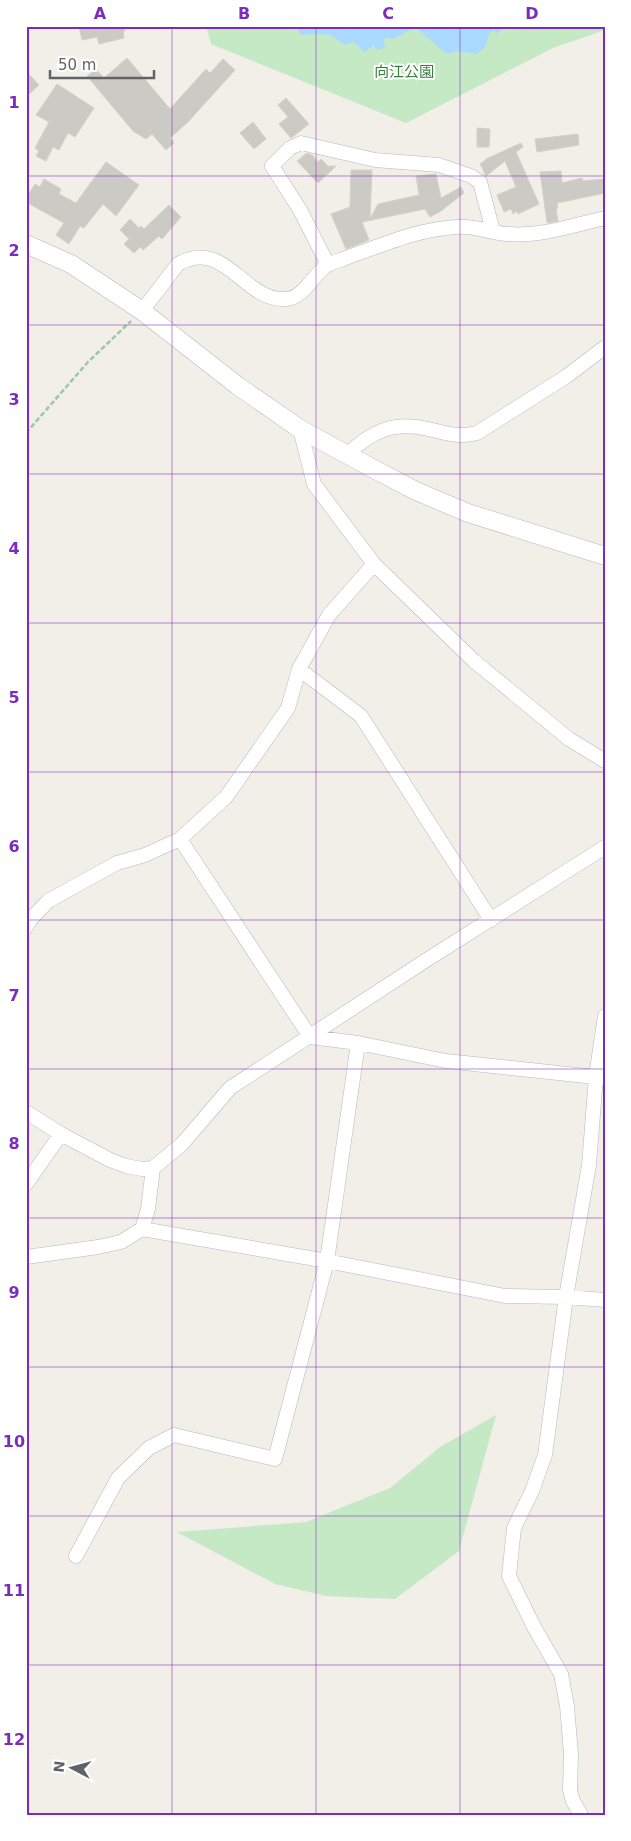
<svg xmlns="http://www.w3.org/2000/svg" width="631" height="1841" font-family="'DejaVu Sans','Noto Sans JP',sans-serif">
<style>
.green{fill:#c5e8c5}
.water{fill:#aadaff}
.building{fill:#cccac5;stroke:#d6d1c6}
.lines{fill:none;stroke-linecap:round;stroke-linejoin:round}
.minor-casing{stroke:#b5b8bc;stroke-width:15}
.tertiary-casing{stroke:#b5b8bc;stroke-width:19}
.path{stroke:#9cc7a9;stroke-width:2.5;stroke-dasharray:5 2.5;stroke-linecap:butt}
.minor{stroke:#fff;stroke-width:14}
.tertiary{stroke:#fff;stroke-width:18}
.grid{fill:none;stroke:#7b2cbf;stroke-width:1;stroke-opacity:0.55}
.labels{text-anchor:middle;stroke-width:4;stroke-linejoin:round;paint-order:stroke}
.park-label{font-size:15px;fill:#348238;stroke:#fff}
.neatline{fill:none;stroke:#7b2cbf;stroke-width:2}
.grid-label{font-size:16px;text-anchor:middle;font-weight:bold;fill:#7b2cbf}
</style>
<rect width="100%" height="100%" fill="#f1efe8"/>
<path class="green" d="M 206,26 L 605,26 L 605,30 L 553,48 L 406,123 L 211,44 Z
M 496,1415 L 459,1551 L 395,1599 L 326,1596 L 275,1584 L 177,1532 L 306,1522 L 390,1488 L 440,1447 Z"/>
<path class="water" d="M 298,26 L 502,26 L 501,30 L 497,33 L 493,30 L 490,32 L 486,46 L 477,54 L 457,51 L 447,54 L 439,48 L 418,29 L 412,29 L 393,39 L 385,38 L 384,40 L 385,47 L 378,50 L 373,46 L 364,52 L 354,42 L 345,45 L 330,35 L 316,34 L 302,35 L 299,33 Z"/>
<path class="building" d="M 79,26 L 124,26 L 125,31 L 123,31 L 124,38 L 99,44 L 97,37 L 82,40 Z
M 127,58 L 170,109 L 206,69 L 210,73 L 223,59 L 235,70 L 188,122 L 170,138 L 174,143 L 166,150 L 152,134 L 146,139 L 133,131 L 87,76 L 96,69 L 104,78 Z
M 26,71 L 39,85 L 26,97 Z
M 57,84 L 94,108 L 75,137 L 68,133 L 59,150 L 53,147 L 46,161 L 36,156 L 39,151 L 35,148 L 49,122 L 36,115 Z
M 286,98 L 309,124 L 291,138 L 279,124 L 288,117 L 278,105 Z
M 253,122 L 266,139 L 254,149 L 240,133 Z
M 477,128 L 490,129 L 489,147 L 477,147 Z
M 578,134 L 579,145 L 537,152 L 535,139 Z
M 521,143 L 523,147 L 516,152 L 539,204 L 518,214 L 517,211 L 513,214 L 511,209 L 504,212 L 497,195 L 516,187 L 505,161 L 486,176 L 480,164 L 488,158 Z
M 307,153 L 312,155 L 318,162 L 321,159 L 328,166 L 336,166 L 318,183 L 297,161 Z
M 106,162 L 139,185 L 116,216 L 103,204 L 84,228 L 80,226 L 69,244 L 56,235 L 64,223 L 26,202 L 26,198 L 35,184 L 40,187 L 44,179 L 61,189 L 59,194 L 76,203 Z
M 351,170 L 372,170 L 370,219 L 378,204 L 419,195 L 416,176 L 436,174 L 441,198 L 461,187 L 464,193 L 441,211 L 430,217 L 425,209 L 362,222 L 369,240 L 346,249 L 331,214 L 350,207 Z
M 561,171 L 562,183 L 582,178 L 583,181 L 605,179 L 605,193 L 557,203 L 558,208 L 556,209 L 558,221 L 547,223 L 540,172 Z
M 169,205 L 181,217 L 162,239 L 159,236 L 143,250 L 140,247 L 134,253 L 124,244 L 129,239 L 120,230 L 130,219 L 139,228 L 141,226 L 144,229 Z"/>
<g class="lines">
<defs>
<path id="minor" d="M 328,265 L 300,210 L 272,166 L 290,148 L 301,143 L 375,160 L 439,165 L 471,176 L 480,182 L 493,231
M 142,311 L 178,264 C 226,237 243,302 286,299 C 305,298 314,272 329,264 C 336,261 344,259 351,256 C 385,244 419,229 456,227 C 474,225 490,233 508,234 C 540,237 574,225 605,218
M 300,429 L 314,484 L 374,564 L 474,661 L 569,739 L 605,761
M 347,455 C 371,431 394,421 428,429 C 446,433 459,438 477,433 L 567,376 L 605,347
M 299,669 L 361,716 L 491,920
M 180,839 L 310,1037 L 358,1043 L 446,1061 L 605,1078
M 26,927 L 30,920 L 48,901 L 117,863 L 145,855 L 180,839 L 226,797 L 288,708 L 299,669 L 329,615 L 374,564
M 26,1112 L 61,1134 L 110,1160 L 126,1166 L 142,1169 L 153,1168 L 182,1144 L 230,1088 L 428,959 L 605,847
M 26,1184 L 61,1134
M 142,1229 L 327,1261 L 505,1296 L 566,1297 L 605,1300
M 26,1257 L 98,1247 L 121,1242 L 142,1229 L 148,1209 L 153,1168
M 76,1556 L 118,1478 L 149,1448 L 174,1435 L 275,1459 L 327,1261 L 358,1043
M 581,1815 L 573,1801 L 570,1790 L 571,1754 L 567,1706 L 561,1674 L 534,1627 L 509,1576 L 514,1528 L 532,1491 L 545,1455 L 566,1297 L 589,1165 L 596,1076 L 605,1016"/>
<path id="tertiary" d="M 26,244 L 71,264 L 142,311 L 238,386 L 300,429 L 370,467 L 416,491 L 468,513 L 605,556"/>
</defs>
<use href="#minor" class="minor-casing"/>
<use href="#tertiary" class="tertiary-casing"/>
<path class="path" d="M 26,433 L 88,362 L 131,321"/>
<use href="#minor" class="minor"/>
<use href="#tertiary" class="tertiary"/>
</g>
<path class="grid" d="M 172,26 L 172,1815M 316,26 L 316,1815M 460,26 L 460,1815M 26,176 L 605,176M 26,325 L 605,325M 26,474 L 605,474M 26,623 L 605,623M 26,772 L 605,772M 26,920 L 605,920M 26,1069 L 605,1069M 26,1218 L 605,1218M 26,1367 L 605,1367M 26,1516 L 605,1516M 26,1665 L 605,1665"/>
<g class="labels">
<g class="park-label">
<text x="404" y="77">向江公園</text>
</g>
</g>
<rect width="631" height="1841" fill="none" stroke="#ffffff" stroke-width="55"/>
<g transform="translate(72 1768) rotate(276)" stroke="#ffffff" stroke-width="4" paint-order="stroke">
<path d="M0-4L9 19L0 12L-9 19Z" fill="#5f6368"/>
<text y="-8" font-size="14" font-weight="bold" text-anchor="middle" fill="#5f6368">N</text>
</g>
<path d="M50 70v8h104v-8" fill="none" stroke="#5f6368" stroke-width="2.5"/>
<text x="58" y="70" font-size="15" fill="#5f6368" stroke="#ffffff" stroke-width="4" paint-order="stroke">50 m</text>
<rect x="28" y="28" width="576" height="1786" class="neatline"/>
<g class="grid-label">
<text x="100" y="19">A</text>
<text x="244" y="19">B</text>
<text x="388" y="19">C</text>
<text x="532" y="19">D</text>
<text x="14" y="108">1</text>
<text x="14" y="256">2</text>
<text x="14" y="405">3</text>
<text x="14" y="554">4</text>
<text x="14" y="703">5</text>
<text x="14" y="852">6</text>
<text x="14" y="1001">7</text>
<text x="14" y="1149">8</text>
<text x="14" y="1298">9</text>
<text x="14" y="1447">10</text>
<text x="14" y="1596">11</text>
<text x="14" y="1745">12</text>
</g>
</svg>
